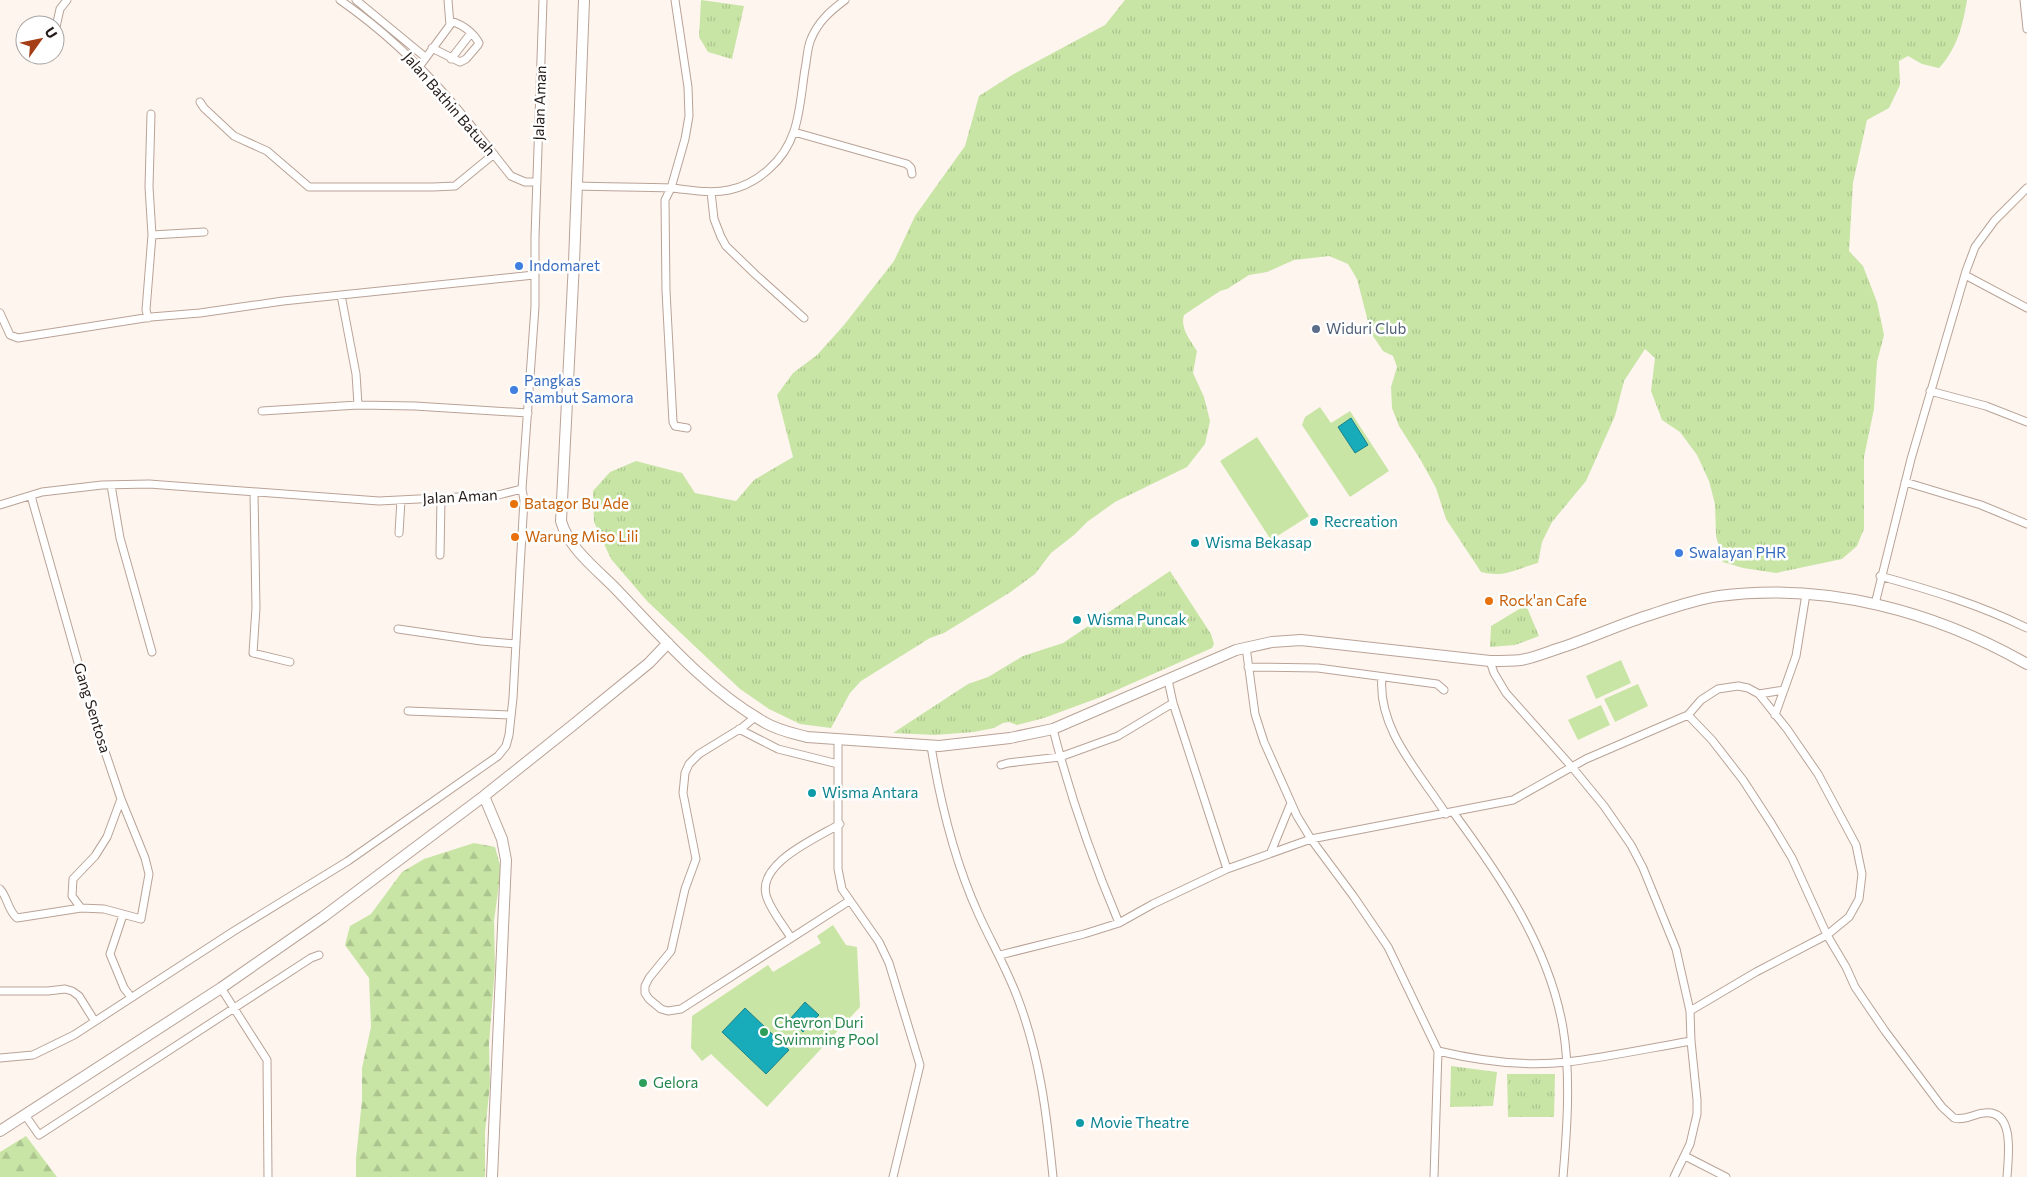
<svg xmlns="http://www.w3.org/2000/svg" width="2027" height="1177" font-family="Commissioner,sans-serif">
<style>
.grass{fill:url(#grass-tufts)}
.forest{fill:url(#forest-firs)}
.pitch{fill:#c8e5a6}
.water{fill:#18acba;stroke:#1b8089}
.lines{fill:none;stroke-linecap:round;stroke-linejoin:round}
.street-casing{stroke:#b9a396;stroke-width:9}
.secondary-casing{stroke:#b9a396;stroke-width:12}
.street{stroke:#fff;stroke-width:7}
.secondary{stroke:#fff;stroke-width:10}
.shop-dot{fill:#3f7fe0;stroke:#fff;stroke-width:2}
.service-dot{fill:#5c6f8a;stroke:#fff;stroke-width:2}
.food-dot{fill:#e8710a;stroke:#fff;stroke-width:2}
.culture-dot{fill:#0f9aa8;stroke:#fff;stroke-width:2}
.leisure-dot{fill:#2e9e5b;stroke:#fff;stroke-width:2}
.labels{text-anchor:middle;stroke-width:5;stroke-linejoin:round;paint-order:stroke}
.street-label{font-size:15px;fill:#231b17;stroke:#fff}
.shop-label{font-size:15px;fill:#366cbe;stroke:#fff;text-anchor:start}
.service-label{font-size:15px;fill:#4e5e75;stroke:#fff;text-anchor:start}
.food-label{font-size:15px;fill:#c56008;stroke:#fff;text-anchor:start}
.culture-label{font-size:15px;fill:#0d838f;stroke:#fff;text-anchor:start}
.leisure-label{font-size:15px;fill:#27864d;stroke:#fff;text-anchor:start}
</style>
<defs>
<pattern id="grass-tufts" width="24" height="20" patternUnits="userSpaceOnUse" patternTransform="scale(1.25)"><rect width="24" height="20" fill="#c8e5a6"/><path d="M3 7l-1-3M5 7V3M7 7l1-3M15 17l-1-3M17 17v-4M19 17l1-3" fill="none" stroke="#acc48e"/></pattern>
<pattern id="forest-firs" width="22" height="20" patternUnits="userSpaceOnUse" patternTransform="scale(1.25)"><rect width="22" height="20" fill="#c8e5a6"/><path d="M5 1l3.5 6h-7zM16 11l3.5 6h-7z" fill="#acc48e"/></pattern>
</defs>
<rect width="100%" height="100%" fill="#fef5ef"/>
<path class="grass" d="M 701,0 L 744,6 L 732,59 L 708,52 L 699,37 Z
M 1125,0 L 1967,0 C 1963,25 1957,49 1939,68 L 1922,64 L 1908,56 L 1899,61 L 1900,85 L 1889,108 L 1867,120 L 1853,183 L 1849,251 L 1863,266 L 1877,302 L 1884,335 L 1877,362 L 1874,409 L 1864,457 L 1864,529 L 1857,546 L 1842,559 L 1776,573 L 1743,568 L 1723,562 L 1716,536 L 1715,504 L 1709,481 L 1697,455 L 1680,432 L 1662,420 L 1651,391 L 1655,358 L 1645,349 L 1624,381 L 1615,416 L 1586,481 L 1552,522 L 1542,542 L 1538,563 C 1515,569 1505,578 1481,572 L 1446,519 L 1436,488 L 1420,459 L 1399,426 L 1392,408 L 1391,387 L 1397,367 L 1393,356 L 1383,351 L 1371,333 L 1357,279 L 1348,264 L 1329,256 L 1294,260 L 1267,272 L 1249,275 L 1227,289 L 1220,291 L 1184,315 C 1180,328 1190,340 1197,351 L 1193,373 L 1204,397 L 1210,421 L 1205,444 L 1187,467 L 1115,502 L 1087,522 L 1074,535 L 1051,553 L 1035,574 L 1009,593 L 944,633 L 930,638 L 861,681 L 850,693 L 831,728 L 800,724 L 769,709 L 740,689 L 647,601 L 611,559 L 594,522 L 593,491 L 610,472 L 636,461 L 682,473 L 695,493 L 736,501 L 754,480 L 793,457 L 777,395 L 793,373 L 817,355 L 844,325 L 894,261 L 915,216 L 965,146 L 979,96 L 1012,75 L 1105,25 Z
M 1170,571 L 1211,634 L 1214,644 L 1212,648 L 1101,697 L 1044,718 L 1017,725 L 1009,722 L 1003,723 L 994,728 L 974,732 L 935,735 L 893,733 L 968,684 L 988,677 L 1023,656 L 1063,643 Z
M 1526,605 L 1539,636 L 1515,645 L 1490,647 L 1491,626 Z
M 1451,1066 L 1497,1072 L 1493,1106 L 1450,1107 Z
M 1507,1074 L 1555,1074 L 1554,1117 L 1508,1117 Z"/>
<path class="forest" d="M 474,843 L 495,847 L 501,869 L 494,921 L 495,967 L 489,1044 L 490,1084 L 485,1132 L 485,1177 L 356,1177 L 356,1158 L 362,1100 L 362,1068 L 371,1027 L 369,978 L 345,945 L 350,926 L 371,914 L 402,872 L 424,859 Z
M 26,1136 L 57,1177 L 0,1177 L 0,1152 Z"/>
<path class="pitch" d="M 1320,407 L 1331,423 L 1350,411 L 1389,471 L 1350,497 L 1302,425 L 1305,417 Z
M 1257,437 L 1309,516 L 1271,540 L 1220,461 Z
M 1621,660 L 1631,683 L 1596,699 L 1586,676 Z
M 1638,684 L 1648,706 L 1615,722 L 1604,699 Z
M 1601,705 L 1610,725 L 1578,740 L 1568,720 Z
M 833,925 L 846,945 L 857,947 L 860,1007 L 767,1107 L 711,1054 L 702,1061 L 691,1048 L 692,1016 L 768,965 L 773,972 L 821,943 L 817,936 Z"/>
<path class="water" d="M 1351,418 L 1368,445 L 1355,453 L 1338,427 Z
M 805,1002 L 819,1015 L 803,1032 L 790,1019 Z
M 745,1008 L 789,1050 L 766,1074 L 722,1032 Z"/>
<g class="lines">
<defs>
<path id="street" d="M 340,0 C 380,28 416,61 448,98 C 470,123 490,150 511,176 L 525,182 L 537,182
M 356,0 L 425,57
M 675,0 L 688,87 L 689,116 L 685,139 L 671,188 L 665,200 L 666,291 L 673,422 L 675,426 L 687,428
M 2024,0 L 2027,29
M 56,27 L 60,9 L 67,0
M 432,48 L 460,62 L 466,59 L 478,45 L 479,43 C 473,32 463,25 451,21
M 451,59 L 471,33
M 419,67 L 450,25 L 448,0
M 200,102 L 204,108 L 234,136 L 267,151 L 309,187 L 433,187 L 455,186 L 494,154
M 794,132 L 907,164 L 911,168 L 912,174
M 577,186 C 609,187 640,187 672,188 C 691,190 710,194 729,190 C 743,187 758,179 769,169 C 800,142 799,107 805,69 C 807,60 807,48 811,39 C 818,22 830,11 845,0
M 711,192 L 714,219 L 721,237 L 726,246 L 756,275 L 804,318
M 152,235 L 204,232
M 1965,275 L 2027,308
M 341,295 L 356,374 L 358,405
M 0,313 L 10,335 L 18,338 L 151,317 L 200,313 L 283,301 L 534,275
M 148,318 L 146,310 L 152,235 L 149,187 L 151,114
M 1930,391 L 1986,406 L 2027,422
M 262,411 L 358,405 L 415,406 L 528,413
M 1905,482 L 1981,505 L 2027,524
M 111,485 L 120,538 L 152,652
M 254,493 L 256,608 L 253,653 L 290,662
M 0,505 L 42,492 L 102,485 L 149,484 L 379,501 L 498,495 L 522,489
M 399,533 L 401,500
M 440,555 L 441,498
M 1880,576 C 1931,590 1980,605 2027,628
M 1875,604 L 1911,459 L 1966,271 L 1975,247 L 1995,220 L 2027,188
M 398,629 L 481,641 L 516,644
M 1246,647 L 1255,714 L 1264,742 L 1297,816 L 1311,839 L 1354,897 L 1388,947 L 1438,1051 L 1434,1177
M 1490,661 L 1494,673 L 1506,693 L 1572,767 L 1604,806 L 1631,845 L 1643,868 L 1676,949 L 1690,1011 L 1691,1041 L 1697,1100 L 1697,1114 L 1690,1144 L 1674,1177
M 1248,667 L 1318,668 L 1437,684 L 1444,690
M 1382,677 C 1377,729 1420,773 1446,814
M 1168,680 L 1173,703 L 1227,869
M 1759,694 L 1784,690
M 408,711 L 511,715
M 1688,715 L 1712,740 L 1743,780 L 1771,823 L 1792,858 L 1827,935 L 1846,967 L 1855,987 L 1885,1031 L 1942,1107 L 1954,1118 C 1965,1121 1973,1114 1984,1113 C 2016,1109 2008,1159 2007,1177
M 1775,715 L 1796,656 L 1806,594
M 755,717 L 743,727 L 699,754 L 689,764 L 685,773 L 683,793 L 696,859 L 685,889 L 671,951 L 649,978 L 645,986 L 645,993 L 649,999 L 661,1009 L 668,1011 L 681,1009 L 849,901
M 739,729 L 778,749 L 838,764
M 1053,729 C 1070,796 1092,859 1119,923
M 838,740 L 838,869 L 842,889 L 879,942 L 889,963 L 920,1065 L 893,1177
M 931,746 C 940,801 955,862 978,913 C 991,942 1007,969 1018,999 C 1040,1057 1047,1116 1053,1177
M 1001,765 L 1008,763 L 1060,757 L 1118,736 L 1173,703
M 1453,812 C 1501,877 1549,947 1563,1028 C 1571,1075 1567,1130 1563,1177
M 1271,852 L 1291,803
M 0,889 C 8,898 8,911 17,918 L 81,908 L 104,909 L 141,919 L 149,874 L 145,858 L 121,799 L 94,719 L 31,496
M 81,908 L 72,896 L 73,879 L 95,856 L 107,837 L 121,799
M 123,915 L 110,954 L 124,988 L 131,997
M 791,938 C 784,926 772,912 767,898 C 754,864 817,838 840,824
M 1000,955 L 1084,934 L 1119,923 L 1153,904 L 1227,869 L 1311,839 L 1513,800 L 1586,759 L 1688,715 L 1701,700 L 1718,689 L 1738,686 L 1748,688 L 1759,694 L 1787,729 L 1818,774 L 1856,845 L 1862,874 L 1859,899 L 1849,917 L 1827,935 L 1756,972 L 1690,1011
M 221,988 L 267,1060 L 268,1177
M 0,991 L 48,991 L 65,989 L 72,991 L 79,996 L 94,1020
M 1438,1051 C 1480,1061 1524,1067 1567,1062 C 1608,1057 1650,1048 1691,1041
M 0,1058 L 33,1055 L 74,1035 L 234,931 L 348,861 L 498,756 L 506,746 L 509,735 L 513,698 L 520,568 L 524,500 L 522,489 L 535,307 L 535,237 L 543,0
M 25,1115 L 39,1135 L 311,958 L 319,955
M 1685,1156 L 1726,1177"/>
<path id="secondary" d="M 584,0 L 574,262 L 561,521 C 568,547 596,569 615,588 C 661,636 706,689 764,722 C 777,730 792,733 807,737 L 939,746 L 1010,738 L 1053,729 L 1236,650 L 1272,642 L 1301,640 L 1490,661 C 1500,661 1511,661 1521,660 C 1533,658 1545,653 1557,649 C 1589,639 1620,624 1653,614 C 1674,607 1697,599 1719,596 C 1826,582 1934,611 2027,664
M 484,796 L 502,839 L 506,860 L 492,1177
M 0,1131 L 221,988 L 323,917 L 484,796 L 573,725 L 649,663 L 668,643"/>
</defs>
<use href="#street" class="street-casing"/>
<use href="#secondary" class="secondary-casing"/>
<use href="#street" class="street"/>
<use href="#secondary" class="secondary"/>
</g>
<g class="shop-dot">
<circle cx="519" cy="266" r="5"/>
<circle cx="514" cy="390" r="5"/>
<circle cx="1679" cy="553" r="5"/>
</g>
<circle class="service-dot" cx="1316" cy="329" r="5"/>
<g class="food-dot">
<circle cx="514" cy="504" r="5"/>
<circle cx="515" cy="537" r="5"/>
<circle cx="1489" cy="601" r="5"/>
</g>
<g class="culture-dot">
<circle cx="1314" cy="522" r="5"/>
<circle cx="1195" cy="543" r="5"/>
<circle cx="1077" cy="620" r="5"/>
<circle cx="812" cy="793" r="5"/>
<circle cx="1080" cy="1123" r="5"/>
</g>
<g class="leisure-dot">
<circle cx="764" cy="1032" r="5"/>
<circle cx="643" cy="1083" r="5"/>
</g>
<g class="labels">
<g class="street-label">
<text transform="translate(540 103) rotate(-88)" y="5">Jalan Aman</text>
<text transform="translate(449 104) rotate(49)" y="5">Jalan Bathin Batuah</text>
<text transform="translate(460 497) rotate(-3)" y="5">Jalan Aman</text>
<text transform="translate(92 708) rotate(73)" y="5">Gang Sentosa</text>
</g>
<g class="shop-label">
<text x="529" y="271">Indomaret</text>
<text x="524" y="386">Pangkas<tspan x="524" dy="17">Rambut Samora</tspan></text>
<text x="1689" y="558">Swalayan PHR</text>
</g>
<g class="service-label">
<text x="1326" y="334">Widuri Club</text>
</g>
<g class="food-label">
<text x="524" y="509">Batagor Bu Ade</text>
<text x="525" y="542">Warung Miso Lili</text>
<text x="1499" y="606">Rock'an Cafe</text>
</g>
<g class="culture-label">
<text x="1324" y="527">Recreation</text>
<text x="1205" y="548">Wisma Bekasap</text>
<text x="1087" y="625">Wisma Puncak</text>
<text x="822" y="798">Wisma Antara</text>
<text x="1090" y="1128">Movie Theatre</text>
</g>
<g class="leisure-label">
<text x="774" y="1028">Chevron Duri<tspan x="774" dy="17">Swimming Pool</tspan></text>
<text x="653" y="1088">Gelora</text>
</g>
</g>
<g transform="translate(40 40) rotate(57)"><circle r="24" fill="#ffffff" stroke="#a7a4a2"/>
<path d="M0-4L9 19L0 12L-9 19Z" fill="#a43e16"/>
<text y="-8" font-size="14" font-weight="bold" text-anchor="middle" fill="#231b17">U</text>
</g>
</svg>
